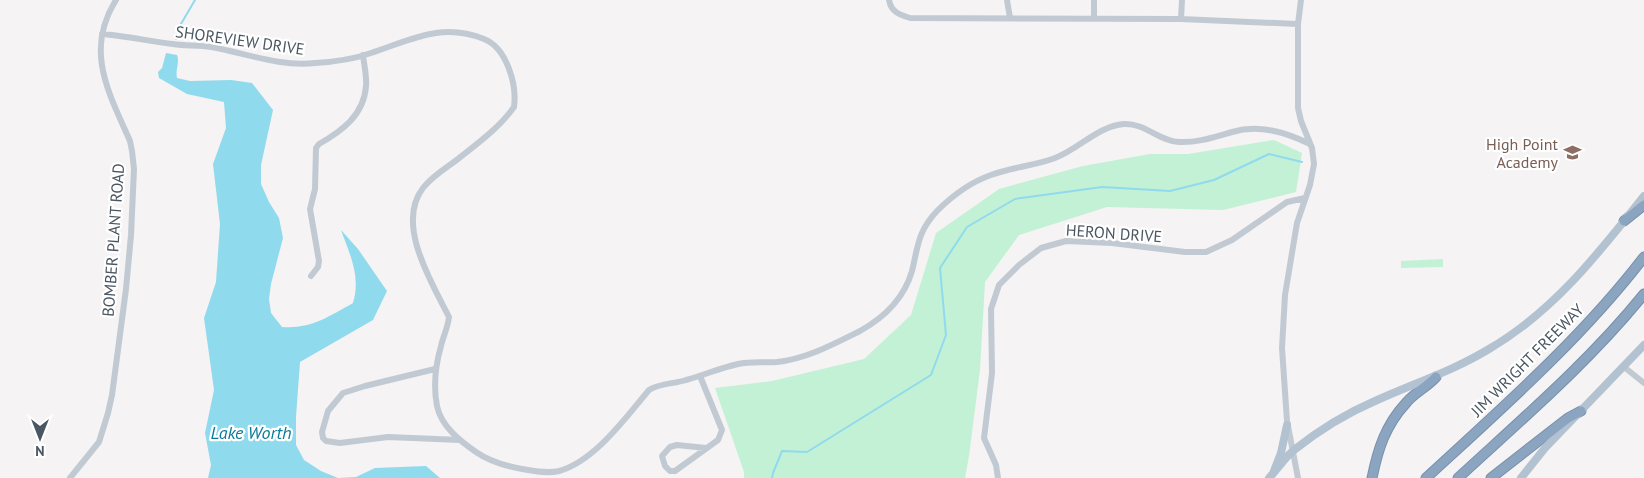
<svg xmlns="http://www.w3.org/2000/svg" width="1644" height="478" font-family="'PT Sans',sans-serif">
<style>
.green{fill:#c3f1d5}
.water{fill:#90daee}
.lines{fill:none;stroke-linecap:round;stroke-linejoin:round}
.stream{stroke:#90daee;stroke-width:2}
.highway-casing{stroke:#7690ad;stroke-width:11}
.minor{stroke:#c1cad2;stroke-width:6}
.major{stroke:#b3c2d1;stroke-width:8}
.highway{stroke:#8ba5c1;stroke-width:9}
.labels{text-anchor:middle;stroke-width:4.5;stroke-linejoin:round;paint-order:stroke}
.street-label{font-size:16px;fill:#4a5661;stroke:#fff}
.education-label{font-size:16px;fill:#785e54;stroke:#fff;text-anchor:end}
.water-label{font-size:18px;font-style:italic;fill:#0c7c9b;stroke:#fff}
</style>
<rect width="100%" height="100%" fill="#f5f3f3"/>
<path class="green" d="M 1274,140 L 1302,153 L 1296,192 L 1223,210 L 1107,207 L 1019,235 L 985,282 L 980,370 L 969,456 L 965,478 L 744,478 L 744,472 L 715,388 L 772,381 L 864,359 L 911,315 L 936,233 L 999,189 L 1083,166 L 1150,154 L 1188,154 Z
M 1443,259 L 1443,267 L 1401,268 L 1401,261 Z"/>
<path class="water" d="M 166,53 L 177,55 C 180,62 175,70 177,78 L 190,81 L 231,80 L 252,83 L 273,110 L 261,165 L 261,184 L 269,202 L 279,218 L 283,238 L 271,284 L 269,299 L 271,313 L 282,327 C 311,329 328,317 353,303 C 361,276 350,255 341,230 L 358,249 L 387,291 L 373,320 L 300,362 L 296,417 L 296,445 L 304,460 L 321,471 L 338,478 L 356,477 L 375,468 L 426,466 L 440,478 L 208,478 L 211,465 L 205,433 L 214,390 L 204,318 L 216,282 L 220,224 L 213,164 L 226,128 L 224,102 L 187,94 L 159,78 L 158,72 L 162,68 Z"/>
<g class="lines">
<path class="stream" d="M 176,39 L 178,29 L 195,0
M 772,478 L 773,473 L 782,451 L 807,452 L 931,375 L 946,335 L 940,268 L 967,227 L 1015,199 L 1102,187 L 1170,191 L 1214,180 L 1269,154 L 1302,162"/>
<defs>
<path id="highway" d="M 1624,221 L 1644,205
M 1372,478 C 1378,449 1385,426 1406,403 C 1414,393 1427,387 1436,377
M 1426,478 C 1502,408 1581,339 1644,257
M 1458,478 C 1522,419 1589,362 1644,294
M 1491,478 L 1568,418 L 1581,411"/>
</defs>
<use href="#highway" class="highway-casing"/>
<path class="minor" d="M 889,0 C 891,12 900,15 910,18 L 1181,19 L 1298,24
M 1007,0 L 1010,18
M 1094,18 L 1094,0
M 1181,19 L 1182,0
M 102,34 C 125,36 149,41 173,44 C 185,46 198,45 211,47 C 245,53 280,67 315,63 C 333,62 354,59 371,53 C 411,40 441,22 484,39 C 507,48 517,85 514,107 C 499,128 478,143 458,159 C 446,168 432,176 423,188 C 395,224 432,283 449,317 C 448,327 443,337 441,346 C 435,367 433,385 437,406 C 441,426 460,441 476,452 C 489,461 505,466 522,469 C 534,471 547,474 559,471 C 595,461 626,417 649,390 C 660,383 674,384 686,380 C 704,375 720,368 738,364 C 751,361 764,363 777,362 C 806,359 834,344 860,331 C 885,317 904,299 912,271 C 918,246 918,231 937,211 C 952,196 971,182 991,175 C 1012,167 1034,166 1055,158 C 1079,149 1098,126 1124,124 C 1145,123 1159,141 1179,142 C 1197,143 1214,137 1232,132 C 1259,124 1285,132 1310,144
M 311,276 L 318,267 L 319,261 L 310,209 L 315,189 L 316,148 L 319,144 C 342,131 364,115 366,86 C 367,76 364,65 363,55
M 1624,367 L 1644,383
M 435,369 L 365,386 L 343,393 L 328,411 L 322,432 L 323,438 L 326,441 L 340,443 L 388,437 L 460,440
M 700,376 L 722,430 L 718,440 L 675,471 L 670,471 L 665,466 L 662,456 L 670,447 L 677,445 L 706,448
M 70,478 L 99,442 L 108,413 L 112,395 L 126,289 L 131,235 L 134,169 L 132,151 L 130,141 C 109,93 84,51 116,0
M 998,478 L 996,465 L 984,438 L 992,373 L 991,309 L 999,285 L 1019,265 L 1041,248 L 1066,241 L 1112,243 L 1185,252 L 1206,252 L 1232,240 L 1287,202 L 1305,198
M 1298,478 L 1287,421 L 1282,348 L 1285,295 L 1297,223 L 1310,185 L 1314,164 L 1312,148 L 1301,121 L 1298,108 L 1298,24 L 1301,0"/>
<path class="major" d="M 1274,471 L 1281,453 L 1287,425
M 1269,478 C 1277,470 1286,456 1294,450 C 1318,431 1347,413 1375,401 C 1414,383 1451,372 1489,349 C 1553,312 1599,253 1644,196
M 1521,478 L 1545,448 L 1644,345"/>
<use href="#highway" class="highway"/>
</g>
<defs>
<symbol id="school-bare" viewBox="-9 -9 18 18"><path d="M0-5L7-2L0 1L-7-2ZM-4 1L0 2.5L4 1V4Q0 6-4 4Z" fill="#8d6e63" stroke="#fff" stroke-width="2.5" paint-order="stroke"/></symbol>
</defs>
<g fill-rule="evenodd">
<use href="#school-bare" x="1560" y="140" width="25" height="25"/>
</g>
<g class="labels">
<g class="street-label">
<text transform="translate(240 40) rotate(8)" y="6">SHOREVIEW DRIVE</text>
<text transform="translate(1114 233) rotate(4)" y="6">HERON DRIVE</text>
<text transform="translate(113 240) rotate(-86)" y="6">BOMBER PLANT ROAD</text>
<text transform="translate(1527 360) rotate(-45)" y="6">JIM WRIGHT FREEWAY</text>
</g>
<g class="education-label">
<text x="1558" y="150">High Point<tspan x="1558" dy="18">Academy</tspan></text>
</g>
<g class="water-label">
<text x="251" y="439">Lake Worth</text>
</g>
</g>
<g transform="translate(40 438) rotate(180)" stroke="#ffffff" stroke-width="4" paint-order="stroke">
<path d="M0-4L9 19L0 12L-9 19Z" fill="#4a5661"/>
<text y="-8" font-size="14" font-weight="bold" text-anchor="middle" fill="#4a5661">N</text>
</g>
</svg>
